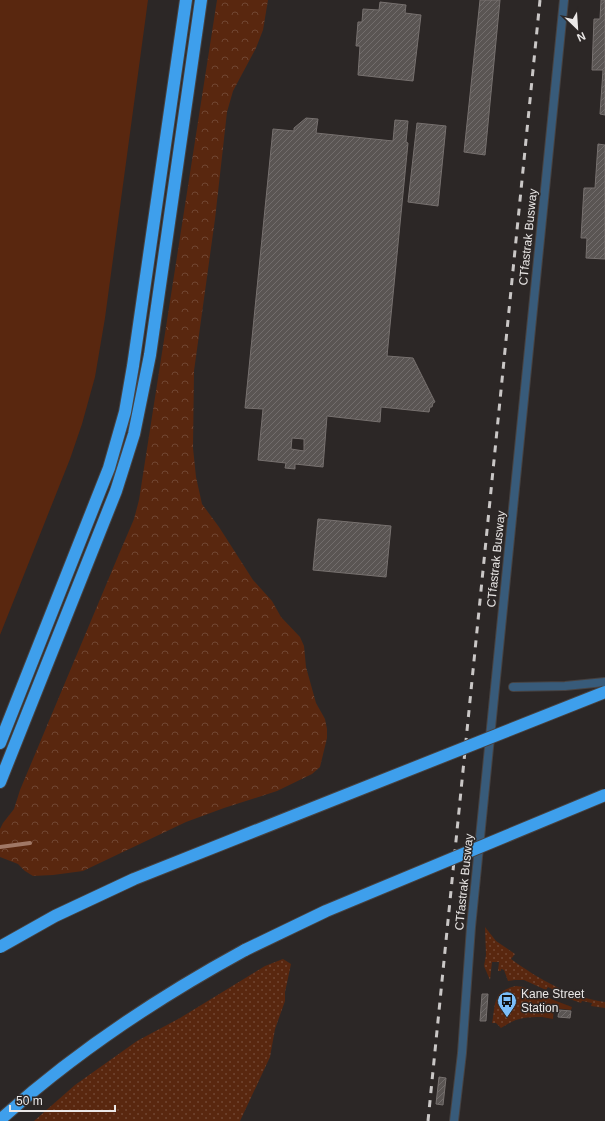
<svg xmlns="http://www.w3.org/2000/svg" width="605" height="1121" font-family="Arial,sans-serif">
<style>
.grass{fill:url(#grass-dots)}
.forest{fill:url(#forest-crowns)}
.green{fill:#59270f}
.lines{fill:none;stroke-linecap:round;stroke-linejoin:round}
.stream{stroke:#a07866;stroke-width:4}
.building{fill:url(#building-hatch);stroke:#77716f;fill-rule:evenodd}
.lane-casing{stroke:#474241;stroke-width:10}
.highway-casing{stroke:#474241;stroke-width:14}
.lane{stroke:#385b7a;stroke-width:8}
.highway{stroke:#3e9fec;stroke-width:12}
.rail{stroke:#cac7c6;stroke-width:3;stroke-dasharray:7 7;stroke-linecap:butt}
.highway-bridge-casing{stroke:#474241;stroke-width:14;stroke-linecap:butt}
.highway-bridge{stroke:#3e9fec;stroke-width:12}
.labels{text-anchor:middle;stroke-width:3;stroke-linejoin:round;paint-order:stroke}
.street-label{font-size:12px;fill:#ebe8e7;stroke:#2c2726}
.poi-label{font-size:12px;fill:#ebe8e7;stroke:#2c2726;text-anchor:start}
</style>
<defs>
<pattern id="grass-dots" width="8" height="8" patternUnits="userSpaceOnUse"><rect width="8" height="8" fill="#59270f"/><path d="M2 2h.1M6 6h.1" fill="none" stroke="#714632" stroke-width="1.8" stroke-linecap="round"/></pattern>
<pattern id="forest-crowns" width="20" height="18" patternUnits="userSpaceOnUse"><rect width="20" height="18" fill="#59270f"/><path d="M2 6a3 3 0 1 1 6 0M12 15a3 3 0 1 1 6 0" fill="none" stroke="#714632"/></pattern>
<pattern id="building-hatch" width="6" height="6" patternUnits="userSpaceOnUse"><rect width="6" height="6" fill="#5a5553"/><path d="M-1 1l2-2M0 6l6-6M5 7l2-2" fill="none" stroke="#726d6c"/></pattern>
</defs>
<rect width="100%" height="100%" fill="#2c2726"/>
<path class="grass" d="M 485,927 L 496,941 L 515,954 L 511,959 C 540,980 570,997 605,1002 L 605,1008 L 591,1006 L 592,1003 L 582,1001 L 581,1003 L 555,994 L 556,991 L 548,987 L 546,990 L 524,980 L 515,980 L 508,981 L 504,970 L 501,969 L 501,971 L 498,971 L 499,962 L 492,962 L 490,980 L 484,966 L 486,955 Z
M 283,959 L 291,964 L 285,992 L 285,1001 L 275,1029 L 270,1057 L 240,1121 L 34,1121 L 75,1085 L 137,1041 L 180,1018 L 265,966 Z
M 516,986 L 523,987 L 551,999 L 547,1001 L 542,1017 C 524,1017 516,1018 501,1028 L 496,1023 L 492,1023 C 496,1002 493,991 516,986 Z"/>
<path class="forest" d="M 217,0 L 268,0 L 263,30 L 256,48 L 233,91 L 227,112 L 215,219 L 194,371 L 193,448 L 196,477 L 202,504 L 219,527 L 253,580 L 272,601 L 281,617 L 300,637 L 304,646 L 306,667 L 316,703 L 325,719 L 327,729 L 327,738 L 320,767 L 312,774 L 277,791 L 224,808 L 186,822 L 83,871 L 53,875 L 33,876 L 25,871 L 18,864 L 0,857 L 0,829 L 3,823 L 14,809 L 20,790 L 119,554 L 134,519 L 139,500 Z"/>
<path class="green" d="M 0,0 L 148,0 L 105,318 L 95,377 L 82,424 L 70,459 L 0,635 Z
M 551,999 L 572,1007 L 571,1010 L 554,1008 L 553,1019 L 542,1017 L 547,1000 Z"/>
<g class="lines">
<path class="stream" d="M 0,847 L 30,843"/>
</g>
<path class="building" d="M 480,0 L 500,0 L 485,155 L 464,152 Z
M 601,0 L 605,0 L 605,115 L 600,114 L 603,70 L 592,70 L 594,19 L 600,19 Z
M 380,2 L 406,5 L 405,13 L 421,15 L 413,81 L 358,75 L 360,46 L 356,46 L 358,22 L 362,22 L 363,9 L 379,10 Z
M 306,118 L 318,119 L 316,133 L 393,141 L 395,120 L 408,121 L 406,142 L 408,143 L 387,356 L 413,358 L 435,402 L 433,403 L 432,407 L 430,407 L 429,412 L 381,407 L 380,422 L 327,416 L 323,467 L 295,464 L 295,469 L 285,468 L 286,463 L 258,460 L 263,409 L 245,408 L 273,129 L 294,131 L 294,128 ZM 292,438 L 304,439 L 304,451 L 291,449 Z
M 417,123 L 446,126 L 438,206 L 408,202 Z
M 598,144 L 605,145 L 605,259 L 586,258 L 587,238 L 581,238 L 584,188 L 595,188 Z
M 318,519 L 391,526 L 386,577 L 313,570 Z
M 482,994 L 488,994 L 486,1021 L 480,1021 Z
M 559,1010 L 571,1011 L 570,1018 L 558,1017 Z
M 439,1077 L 446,1078 L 443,1105 L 436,1104 Z"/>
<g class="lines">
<defs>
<path id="lane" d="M 513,687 L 565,686 L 605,682
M 454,1121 L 462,1053 L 471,927 L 564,0"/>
<path id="highway" d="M 0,743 L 109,468 L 125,412 L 133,366 L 186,0
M 0,782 L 116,491 L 134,434 L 150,355 L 201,0
M 0,1120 C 74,1053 157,998 245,950"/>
</defs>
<use href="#lane" class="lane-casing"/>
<use href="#highway" class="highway-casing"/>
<use href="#lane" class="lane"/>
<use href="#highway" class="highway"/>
<path class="rail" d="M 428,1121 L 540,0"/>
<defs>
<path id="highway-bridge" d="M 0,947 L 55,916 L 134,879 L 605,692
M 245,950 L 326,911 L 605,795"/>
</defs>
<use href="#highway-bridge" class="highway-bridge-casing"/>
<use href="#highway-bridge" class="highway-bridge"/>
</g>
<defs>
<symbol id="bus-pin" viewBox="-11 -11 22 30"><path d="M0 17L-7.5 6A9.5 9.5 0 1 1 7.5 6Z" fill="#7cbef9" stroke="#2c2726"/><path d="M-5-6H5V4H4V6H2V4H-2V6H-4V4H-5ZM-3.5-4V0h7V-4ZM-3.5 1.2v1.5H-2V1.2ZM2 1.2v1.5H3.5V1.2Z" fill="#111"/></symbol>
</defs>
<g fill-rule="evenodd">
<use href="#bus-pin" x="496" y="990" width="22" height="30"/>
</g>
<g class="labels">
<g class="street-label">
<text transform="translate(528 237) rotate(-84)" y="4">CTfastrak Busway</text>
<text transform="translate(496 559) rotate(-84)" y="4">CTfastrak Busway</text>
<text transform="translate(464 882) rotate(-84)" y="4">CTfastrak Busway</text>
</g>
<g class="poi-label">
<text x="521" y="998">Kane Street<tspan x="521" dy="14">Station</tspan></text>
</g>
</g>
<g transform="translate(577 28) rotate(155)" stroke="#2c2726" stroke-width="3" paint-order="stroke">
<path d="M0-3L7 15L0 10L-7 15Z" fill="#ebe8e7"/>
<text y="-6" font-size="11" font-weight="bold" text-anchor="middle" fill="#ebe8e7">N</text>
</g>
<path d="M10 1105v6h105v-6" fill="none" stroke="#ebe8e7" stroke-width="2"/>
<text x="16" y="1105" font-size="12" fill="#ebe8e7" stroke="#2c2726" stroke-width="3" paint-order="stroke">50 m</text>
</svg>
